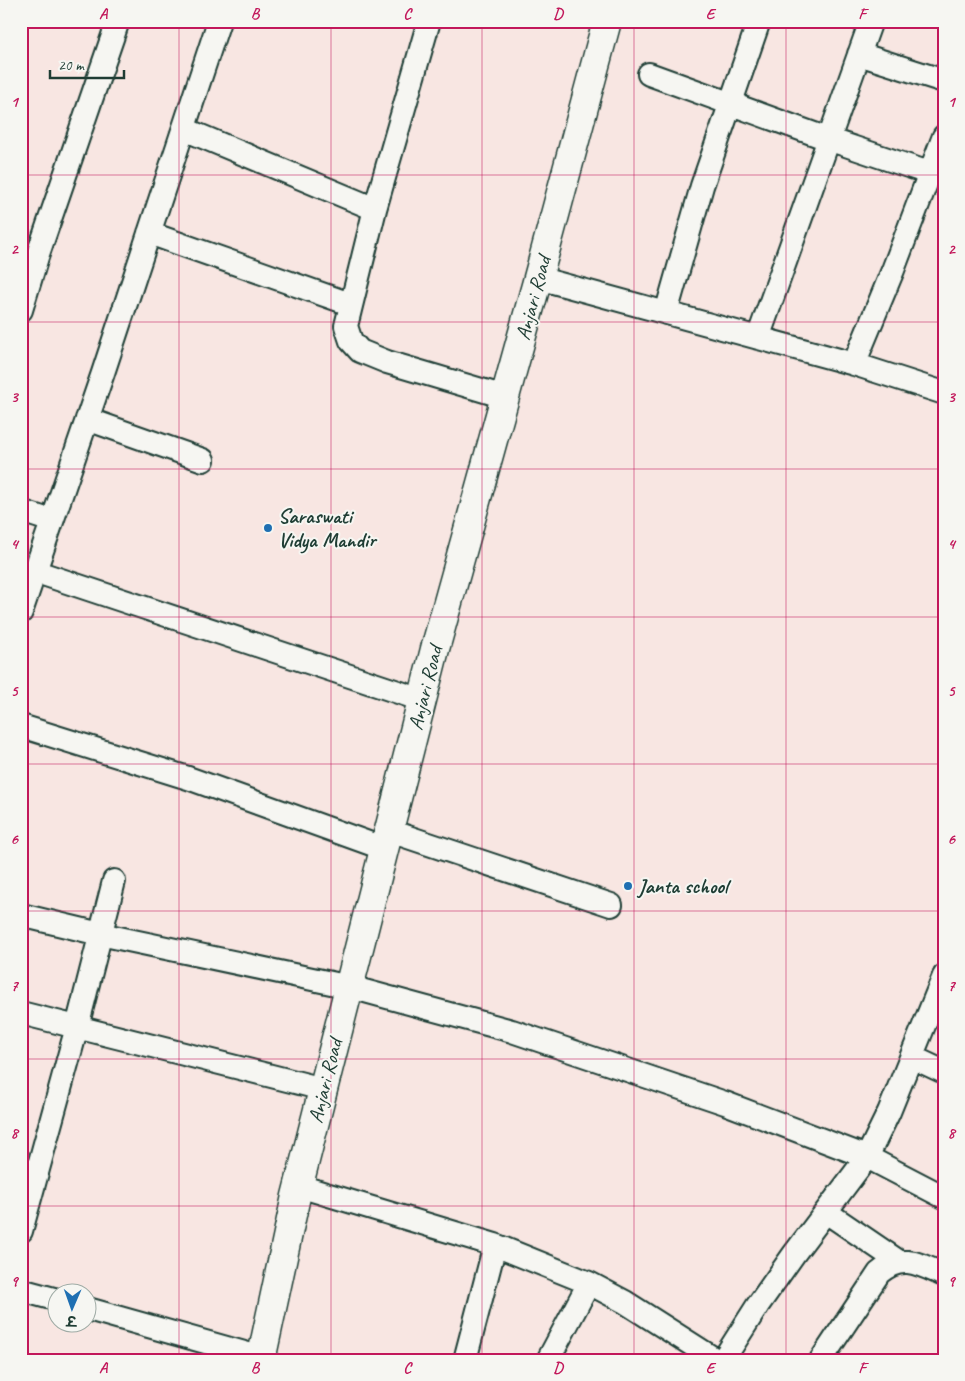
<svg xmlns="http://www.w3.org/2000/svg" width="965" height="1381" font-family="Caveat,'Playpen Sans Deva',sans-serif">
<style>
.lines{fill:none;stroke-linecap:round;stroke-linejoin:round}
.street-casing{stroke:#1f3d34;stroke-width:26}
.secondary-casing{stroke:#1f3d34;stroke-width:31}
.street{stroke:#f6f6f2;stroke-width:22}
.secondary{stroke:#f6f6f2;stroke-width:28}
.grid{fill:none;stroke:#c2185b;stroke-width:1;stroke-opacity:0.55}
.poi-dot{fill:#1f6fb2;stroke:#f6f6f2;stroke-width:2}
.labels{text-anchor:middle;stroke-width:4;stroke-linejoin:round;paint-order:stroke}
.street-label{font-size:21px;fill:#1f3d34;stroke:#f6f6f2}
.poi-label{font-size:21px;font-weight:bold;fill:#1f3d34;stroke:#f6f6f2;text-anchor:start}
.neatline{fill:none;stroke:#c2185b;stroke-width:2}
.grid-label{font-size:16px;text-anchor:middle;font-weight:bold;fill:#c2185b}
</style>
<rect width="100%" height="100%" fill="#f8e6e2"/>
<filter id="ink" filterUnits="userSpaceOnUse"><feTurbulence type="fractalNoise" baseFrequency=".02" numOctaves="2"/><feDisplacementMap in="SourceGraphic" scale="10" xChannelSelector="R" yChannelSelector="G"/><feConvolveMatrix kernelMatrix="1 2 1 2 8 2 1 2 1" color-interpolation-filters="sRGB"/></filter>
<g filter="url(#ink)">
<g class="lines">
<defs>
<path id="street" d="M 429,21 L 375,209 L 346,326 L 351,341 L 360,351 L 387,362 L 505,397
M 859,54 L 944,81
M 649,74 L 828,139 L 929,173
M 184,129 L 375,209
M 149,233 L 350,304
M 538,278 L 854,364 L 944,393
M 21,310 L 37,257 L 118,21
M 666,313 L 702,186 L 759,21
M 758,338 L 871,21
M 854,364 L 893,270 L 944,136
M 87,419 L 203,460
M 21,511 L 52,521
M 34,571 L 422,700
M 21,612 L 103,373 L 219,21
M 21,726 L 188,778 L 385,849
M 390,831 L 611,905
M 21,915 L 100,934 L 350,987 L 512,1031 L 725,1103 L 867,1157 L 944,1197
M 21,1013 L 323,1089
M 912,1057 L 944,1072
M 299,1186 L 495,1245 L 589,1283 L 625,1302 L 716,1360
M 826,1212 L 898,1261
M 21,1231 L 77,1027 L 114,881
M 21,1290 L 58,1300
M 88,1309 L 262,1358
M 465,1360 L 495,1245
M 548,1360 L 589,1283
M 723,1360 L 758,1305 L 794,1254 L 867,1157 L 889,1112 L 944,976
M 821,1360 L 879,1273 C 902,1253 919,1264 944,1275"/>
<path id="secondary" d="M 261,1360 L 296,1196 L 435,649 L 538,278 L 607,21"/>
</defs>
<use href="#street" class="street-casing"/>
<use href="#secondary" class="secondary-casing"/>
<use href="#street" class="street"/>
<use href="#secondary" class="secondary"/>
</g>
</g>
<path class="grid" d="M 179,21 L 179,1360M 331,21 L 331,1360M 482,21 L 482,1360M 634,21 L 634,1360M 786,21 L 786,1360M 21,175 L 944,175M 21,322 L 944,322M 21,469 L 944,469M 21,617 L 944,617M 21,764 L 944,764M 21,911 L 944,911M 21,1059 L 944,1059M 21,1206 L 944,1206"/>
<g class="poi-dot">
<circle cx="268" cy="528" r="5"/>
<circle cx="628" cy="886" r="5"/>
</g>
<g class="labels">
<g class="street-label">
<text transform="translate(533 298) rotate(-75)" y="7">Anjari Road</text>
<text transform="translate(425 688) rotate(-76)" y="7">Anjari Road</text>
<text transform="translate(325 1081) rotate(-76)" y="7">Anjari Road</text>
</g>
<g class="poi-label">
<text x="278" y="523">Saraswati<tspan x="278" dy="24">Vidya Mandir</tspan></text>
<text x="638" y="893">Janta school</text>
</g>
</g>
<rect width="965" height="1381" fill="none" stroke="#f6f6f2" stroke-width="55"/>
<g transform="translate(72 1308) rotate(182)"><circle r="24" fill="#f6f6f2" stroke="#a0aca6"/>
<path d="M0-4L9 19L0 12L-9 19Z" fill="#1f6fb2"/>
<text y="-8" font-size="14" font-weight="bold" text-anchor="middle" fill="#1f3d34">उ</text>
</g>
<path d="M50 70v8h74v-8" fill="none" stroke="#1f3d34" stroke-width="2.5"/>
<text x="58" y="70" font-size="15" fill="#1f3d34" stroke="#f6f6f2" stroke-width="4" paint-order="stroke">20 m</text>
<rect x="28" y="28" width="910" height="1326" class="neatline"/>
<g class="grid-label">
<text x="103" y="19">A</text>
<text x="255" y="19">B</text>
<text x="407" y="19">C</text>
<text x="558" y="19">D</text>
<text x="710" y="19">E</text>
<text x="862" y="19">F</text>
<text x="14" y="107">1</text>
<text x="951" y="107">1</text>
<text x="14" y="254">2</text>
<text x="951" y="254">2</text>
<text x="14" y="402">3</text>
<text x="951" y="402">3</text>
<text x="14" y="549">4</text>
<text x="951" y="549">4</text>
<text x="14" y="696">5</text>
<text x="951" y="696">5</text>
<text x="14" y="844">6</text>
<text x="951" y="844">6</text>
<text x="14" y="991">7</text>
<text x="951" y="991">7</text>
<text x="14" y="1138">8</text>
<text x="951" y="1138">8</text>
<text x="14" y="1286">9</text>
<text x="951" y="1286">9</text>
<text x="103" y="1373">A</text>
<text x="255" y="1373">B</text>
<text x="407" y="1373">C</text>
<text x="558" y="1373">D</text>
<text x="710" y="1373">E</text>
<text x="862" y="1373">F</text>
</g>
</svg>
